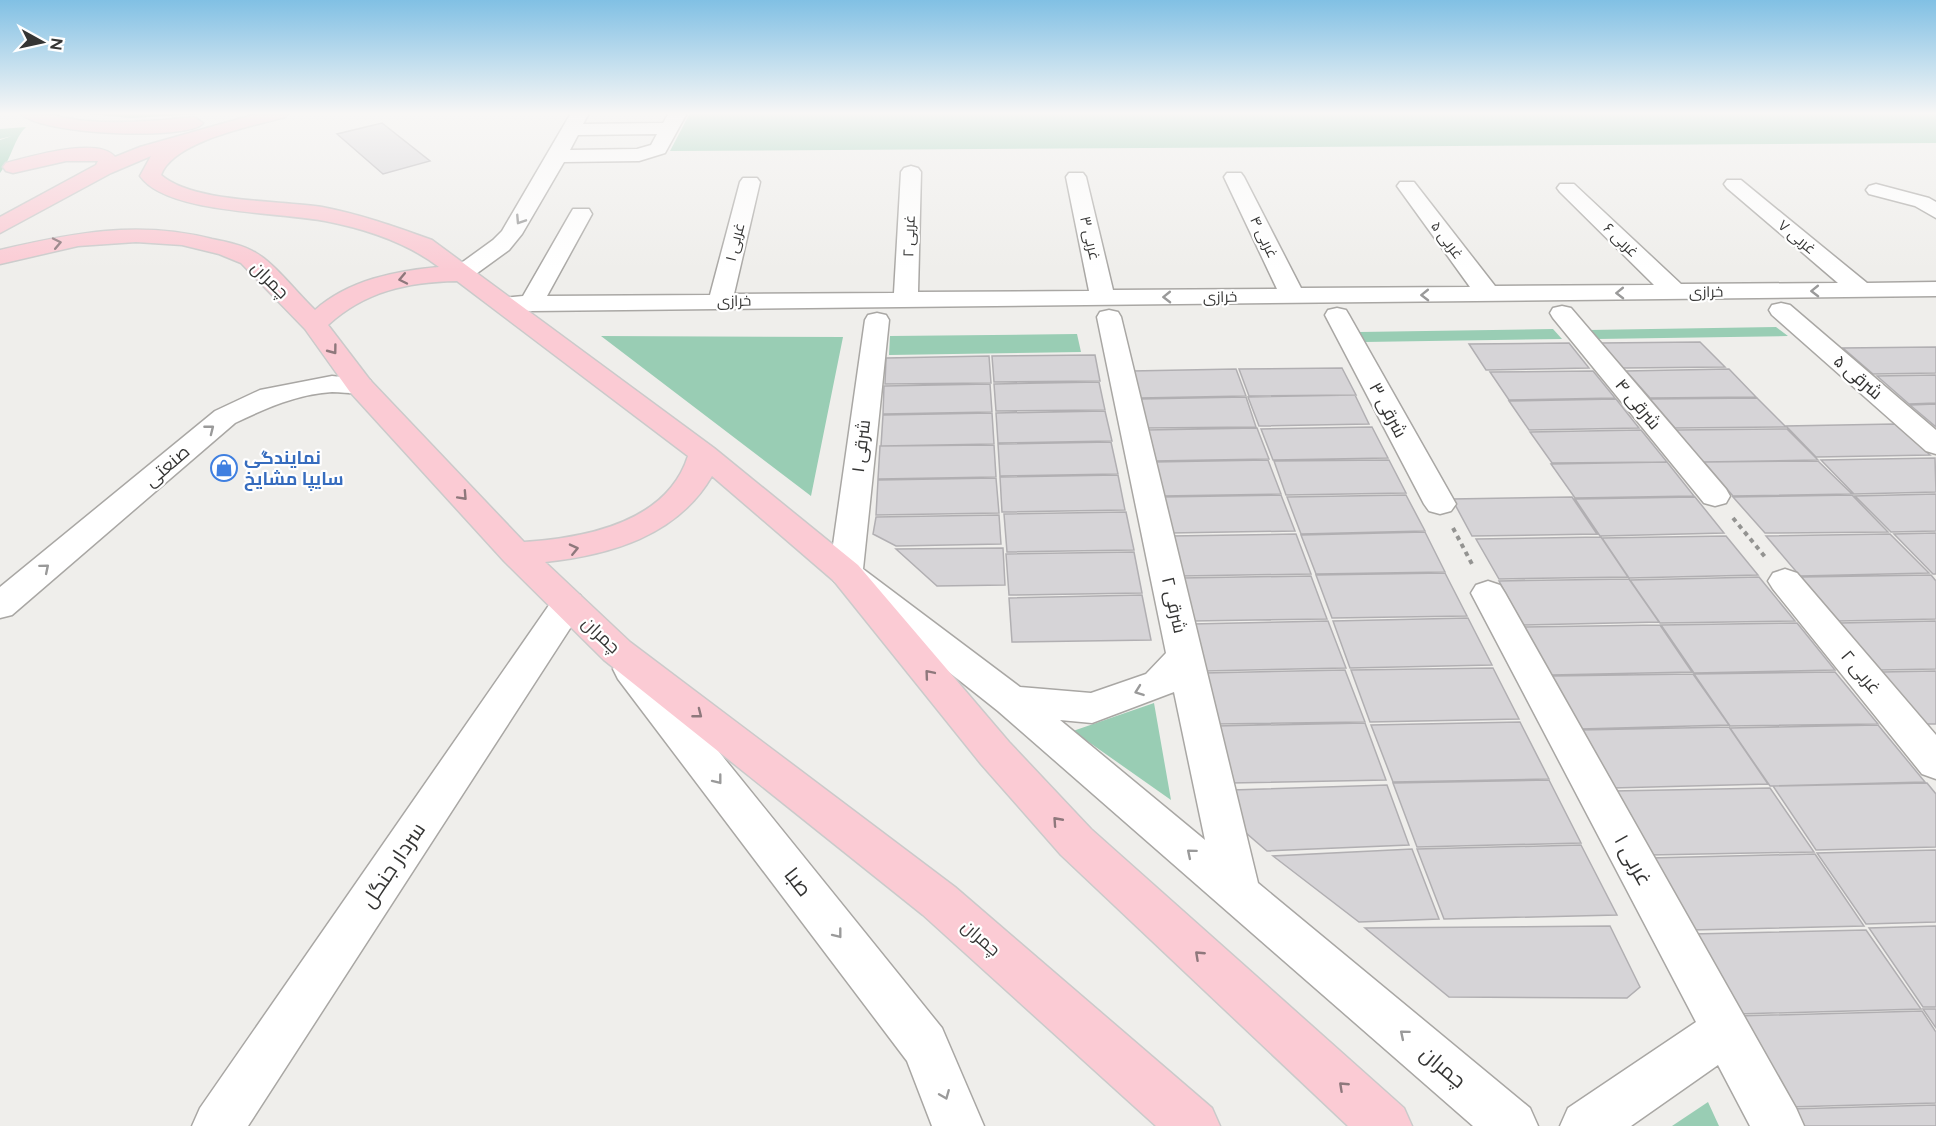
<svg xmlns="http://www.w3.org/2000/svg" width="1936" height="1126" font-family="Figtree,Cairo,sans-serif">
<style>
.green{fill:#99cdb4}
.building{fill:#d6d4d7;stroke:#b1afb2;stroke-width:1.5}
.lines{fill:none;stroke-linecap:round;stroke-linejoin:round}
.minor-casing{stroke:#a9a7a4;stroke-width:3}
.major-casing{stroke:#cacaca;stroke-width:3}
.path{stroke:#939391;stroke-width:4;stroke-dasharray:4.5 4.5;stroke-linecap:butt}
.minor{fill:#fff;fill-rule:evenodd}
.major{fill:#fbcbd4;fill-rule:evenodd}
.oneway{stroke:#9a9a9a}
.oneway2{stroke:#8e787c}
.labels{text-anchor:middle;stroke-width:4.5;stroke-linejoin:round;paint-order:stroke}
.far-street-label{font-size:15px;fill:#353534;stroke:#fff}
.street-label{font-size:18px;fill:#353534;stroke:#fff}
.shop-label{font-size:18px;font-weight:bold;fill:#366cbe;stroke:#fff;text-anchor:start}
.near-street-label{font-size:21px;fill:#353534;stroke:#fff}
</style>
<rect width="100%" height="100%" fill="#efeeeb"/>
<path class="green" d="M 77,113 L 220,113 L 131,118 Z
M 690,113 L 1936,113 L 1936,143 L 670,151 Z
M 26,127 C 14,138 12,158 0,173 L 0,140 L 12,136 L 0,139 L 0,129 Z
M 1776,327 L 1788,336 L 1597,339 L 1589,330 Z
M 1553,329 L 1562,339 L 1364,342 L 1359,332 Z
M 1077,334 L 1081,352 L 889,355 L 890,336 Z
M 601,336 L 843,337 L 811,496 Z
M 1154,703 L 1171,800 L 1073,731 Z
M 1708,1102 L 1719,1126 L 1672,1126 Z"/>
<path class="building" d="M 382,123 L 430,161 L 383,174 L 337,134 Z
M 1700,342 L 1725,367 L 1623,368 L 1601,343 Z
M 1569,343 L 1589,368 L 1486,370 L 1469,344 Z
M 1936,347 L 1936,373 L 1873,374 L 1843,348 Z
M 1095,355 L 1100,381 L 994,382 L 992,356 Z
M 989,356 L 991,383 L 885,384 L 886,358 Z
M 1342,368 L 1356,395 L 1249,396 L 1239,369 Z
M 1236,369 L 1246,396 L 1139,398 L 1132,371 Z
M 1729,369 L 1756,397 L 1650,398 L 1626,371 Z
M 1593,371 L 1615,398 L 1509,400 L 1490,372 Z
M 1936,375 L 1936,403 L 1909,404 L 1877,376 Z
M 1099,382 L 1105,410 L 996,411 L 994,384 Z
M 990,384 L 992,412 L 883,414 L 884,386 Z
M 1355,395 L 1369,424 L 1259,426 L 1248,397 Z
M 1246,397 L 1256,427 L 1146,428 L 1139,399 Z
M 1757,398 L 1786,427 L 1675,428 L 1650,399 Z
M 1616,399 L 1639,428 L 1529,430 L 1509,401 Z
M 1936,404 L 1936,427 L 1910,405 Z
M 1105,411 L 1112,441 L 998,443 L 996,413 Z
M 992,413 L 994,444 L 881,446 L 883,415 Z
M 1895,424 L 1930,455 L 1816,457 L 1786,426 Z
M 1372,427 L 1388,458 L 1273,460 L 1261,429 Z
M 1257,428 L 1269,459 L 1153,461 L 1146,430 Z
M 1787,429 L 1818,460 L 1703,462 L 1676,430 Z
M 1641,430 L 1667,462 L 1552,463 L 1530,432 Z
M 1111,442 L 1118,474 L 1000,476 L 998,444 Z
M 994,445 L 996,477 L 878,479 L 880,446 Z
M 1935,458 L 1936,492 L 1854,494 L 1821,460 Z
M 1268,460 L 1281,494 L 1161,496 L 1153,462 Z
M 1389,460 L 1406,493 L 1286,495 L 1274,461 Z
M 1818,461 L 1852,494 L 1733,496 L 1704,462 Z
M 1667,462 L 1694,496 L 1575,498 L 1551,464 Z
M 1118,475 L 1125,510 L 1002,512 L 1000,477 Z
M 996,478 L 999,513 L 876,515 L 878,480 Z
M 1936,494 L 1936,531 L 1891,532 L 1855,496 Z
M 1281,495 L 1295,531 L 1170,533 L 1161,497 Z
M 1406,495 L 1425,531 L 1301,534 L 1287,497 Z
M 1852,495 L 1888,532 L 1765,533 L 1733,497 Z
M 1572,497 L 1597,534 L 1472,536 L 1452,499 Z
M 1695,497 L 1724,533 L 1600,536 L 1575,499 Z
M 1126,512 L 1134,550 L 1007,552 L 1004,514 Z
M 999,515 L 1001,544 L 896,546 L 873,534 L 876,517 Z
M 1425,532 L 1445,572 L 1316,574 L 1301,535 Z
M 1936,533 L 1936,574 L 1933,574 L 1894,534 Z
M 1296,534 L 1311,574 L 1181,576 L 1171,536 Z
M 1890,534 L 1929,573 L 1800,576 L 1766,536 Z
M 1726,536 L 1758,575 L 1629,578 L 1602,538 Z
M 1601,537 L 1628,577 L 1499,579 L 1476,539 Z
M 1003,548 L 1005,585 L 937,586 L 896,549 Z
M 1134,552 L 1142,593 L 1009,595 L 1006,554 Z
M 1445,573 L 1467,616 L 1332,618 L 1316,575 Z
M 1931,575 L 1936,581 L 1936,619 L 1839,621 L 1801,577 Z
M 1311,576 L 1327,619 L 1192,621 L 1181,578 Z
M 1759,577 L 1795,621 L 1660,623 L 1630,580 Z
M 1629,579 L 1659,622 L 1523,625 L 1499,581 Z
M 1142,595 L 1151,640 L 1012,642 L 1009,598 Z
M 1468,618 L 1492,665 L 1350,668 L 1333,621 Z
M 1328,621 L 1346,668 L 1204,671 L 1192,624 Z
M 1936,621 L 1936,669 L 1881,670 L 1840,623 Z
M 1797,623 L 1835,670 L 1694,673 L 1661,625 Z
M 1660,625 L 1692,672 L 1551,675 L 1524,627 Z
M 1493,668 L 1519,719 L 1370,722 L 1351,670 Z
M 1345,670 L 1365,722 L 1216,724 L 1204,673 Z
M 1936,671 L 1936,724 L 1926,724 L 1882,672 Z
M 1835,672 L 1878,724 L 1730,726 L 1694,674 Z
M 1693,674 L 1729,725 L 1580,729 L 1551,676 Z
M 1520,722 L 1549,779 L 1393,782 L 1371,725 Z
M 1365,723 L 1386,780 L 1230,783 L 1216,726 Z
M 1878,725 L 1925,782 L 1770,786 L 1730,728 Z
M 1729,727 L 1768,784 L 1612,788 L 1580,730 Z
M 1549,780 L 1581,843 L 1417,847 L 1393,783 Z
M 1927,783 L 1936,794 L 1936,847 L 1816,850 L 1773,786 Z
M 1387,785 L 1409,845 L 1267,851 L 1238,826 L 1232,790 Z
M 1770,788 L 1814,852 L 1649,855 L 1614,791 Z
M 1581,845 L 1617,915 L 1444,919 L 1417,849 Z
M 1412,849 L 1439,919 L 1359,922 L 1273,856 Z
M 1936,850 L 1936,922 L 1866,924 L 1817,853 Z
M 1815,854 L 1864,926 L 1690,930 L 1651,858 Z
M 1610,926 L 1640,987 L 1627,998 L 1449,997 L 1365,928 Z
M 1936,926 L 1936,1007 L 1923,1007 L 1869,928 Z
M 1866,930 L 1921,1009 L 1737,1014 L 1693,934 Z
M 1923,1009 L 1936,1009 L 1936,1028 Z
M 1922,1011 L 1936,1032 L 1936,1103 L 1787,1107 L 1737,1016 Z
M 1936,1105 L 1936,1126 L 1798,1126 L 1788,1109 Z"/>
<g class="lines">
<defs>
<path id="minor" d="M 571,113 L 589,113 L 583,124 L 663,123 L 669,113 L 687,113 L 665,153 L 639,161 L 564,162 L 522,234 L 509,250 L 469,279 L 453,279 L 449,274 L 453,269 L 493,240 L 502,231 ZM 657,134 L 651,145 L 637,149 L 570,150 L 578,135 Z
M 911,166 L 918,168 L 921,172 L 918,292 L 1089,291 L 1066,177 L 1069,173 L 1083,173 L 1086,177 L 1113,290 L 1277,289 L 1224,177 L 1227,173 L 1241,173 L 1244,177 L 1301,288 L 1470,287 L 1397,186 L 1400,182 L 1414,182 L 1495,286 L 1654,285 L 1560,192 L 1557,188 L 1560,184 L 1574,184 L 1681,284 L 1838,283 L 1727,188 L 1724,184 L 1727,180 L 1741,180 L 1867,283 L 1936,282 L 1936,296 L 531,311 L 495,309 L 492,304 L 495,299 L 523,296 L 570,214 L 573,209 L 589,209 L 592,214 L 547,296 L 710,295 L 740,182 L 743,178 L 757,178 L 760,182 L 734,294 L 894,293 L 901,172 L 904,168 Z
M 1876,184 L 1929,198 L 1936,202 L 1936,218 L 1915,206 L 1869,194 L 1866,190 L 1869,186 Z
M 1781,303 L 1790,305 L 1936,430 L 1936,454 L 1926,451 L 1772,315 L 1769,310 L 1772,305 Z
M 1562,306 L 1571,308 L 1726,489 L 1730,496 L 1726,503 L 1715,506 L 1704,503 L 1553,318 L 1550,313 L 1553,308 Z
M 1337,308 L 1346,310 L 1349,315 L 1456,504 L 1451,511 L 1440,514 L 1429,511 L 1424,504 L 1325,315 L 1328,310 Z
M 1109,310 L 1118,312 L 1121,317 L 1258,883 L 1530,1108 L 1538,1126 L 1473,1126 L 998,711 L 834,581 L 829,573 L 865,320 L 868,315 L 877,313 L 886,315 L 889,320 L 863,569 L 1020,687 L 1091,693 L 1146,674 L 1166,653 L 1097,317 L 1100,312 ZM 1174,692 L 1205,840 L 1060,720 L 1092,723 Z
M 332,376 L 370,380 L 374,386 L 370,392 C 357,395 345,392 332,392 C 298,394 266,408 235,423 L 12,615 L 0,618 L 0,587 L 215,411 L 260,390 Z
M 1785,569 L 1797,573 L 1936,735 L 1936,779 L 1922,774 L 1773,589 L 1768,581 L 1773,573 Z
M 1488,581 L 1500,585 L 1505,593 L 1796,1108 L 1804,1126 L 1750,1126 L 1718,1065 L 1631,1126 L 1560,1126 L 1568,1108 L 1696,1022 L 1471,593 L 1476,585 Z
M 568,592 L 580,595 L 585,604 L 580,613 L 248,1126 L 192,1126 L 200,1108 L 556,595 Z
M 631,655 L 644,659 L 942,1028 L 984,1126 L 932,1126 L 907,1061 L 618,679 L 613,669 L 618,659 Z"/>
<path id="major" d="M 21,113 C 43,111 64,119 86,121 C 122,124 158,121 194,117 L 203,123 C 191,141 36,135 21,113 Z
M 260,113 L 288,113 L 285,117 C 253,126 173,141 161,175 C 193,203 278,200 322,207 C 359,214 396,227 432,240 L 714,448 L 858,565 L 1009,742 L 1091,829 L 1404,1108 L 1412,1126 L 1348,1126 L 1061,855 L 981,764 L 834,581 L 712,476 C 677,536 610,555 545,562 L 630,642 L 955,887 L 1212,1108 L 1220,1126 L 1156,1126 L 923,915 L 604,660 L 504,561 L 350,392 L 305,329 L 241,263 L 219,254 L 182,245 L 136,242 L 78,246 L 0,264 L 0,250 C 74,233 137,220 212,239 C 227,242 243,245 256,253 C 273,262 299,295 315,310 C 349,280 395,271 439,267 C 406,242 366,229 325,221 C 281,212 166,214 140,176 L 151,156 L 111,173 L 0,233 L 0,217 L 96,165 L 98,161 L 66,161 L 13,173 L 6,171 L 3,167 L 6,163 C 30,157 98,136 115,157 L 140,147 ZM 457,281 L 688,456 C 667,523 585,538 524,542 L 370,380 L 328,325 C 365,291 408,282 457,281 Z"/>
</defs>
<use href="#minor" class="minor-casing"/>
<use href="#major" class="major-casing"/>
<path class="path" d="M 1733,518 L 1766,558
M 1453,528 L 1473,566"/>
<use href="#minor" class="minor"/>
<use href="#major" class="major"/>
</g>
<defs><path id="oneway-chevron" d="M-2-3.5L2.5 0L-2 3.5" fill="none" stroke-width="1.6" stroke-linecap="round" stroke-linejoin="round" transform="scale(1.5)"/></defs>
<g class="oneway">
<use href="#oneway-chevron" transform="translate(520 220) rotate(123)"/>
<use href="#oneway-chevron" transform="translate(1815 291) rotate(179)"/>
<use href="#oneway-chevron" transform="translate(1620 293) rotate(179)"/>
<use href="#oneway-chevron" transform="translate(1425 295) rotate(179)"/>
<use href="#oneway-chevron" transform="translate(1167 297) rotate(179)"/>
<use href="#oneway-chevron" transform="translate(210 429) rotate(-38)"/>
<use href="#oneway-chevron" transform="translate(45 568) rotate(-40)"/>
<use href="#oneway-chevron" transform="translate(1139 691) rotate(160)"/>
<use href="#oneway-chevron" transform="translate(718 780) rotate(52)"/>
<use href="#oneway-chevron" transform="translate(1191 853) rotate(-140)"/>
<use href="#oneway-chevron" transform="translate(838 934) rotate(52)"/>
<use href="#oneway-chevron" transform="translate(1404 1034) rotate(-140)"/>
<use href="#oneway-chevron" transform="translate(945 1095) rotate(68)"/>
</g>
<g class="oneway2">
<use href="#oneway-chevron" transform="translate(57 243) rotate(-12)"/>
<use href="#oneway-chevron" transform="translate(403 279) rotate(168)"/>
<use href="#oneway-chevron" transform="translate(333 350) rotate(53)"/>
<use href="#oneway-chevron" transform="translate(463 496) rotate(47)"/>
<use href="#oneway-chevron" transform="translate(574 549) rotate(-13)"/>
<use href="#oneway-chevron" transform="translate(929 674) rotate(-130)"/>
<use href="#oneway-chevron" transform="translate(698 714) rotate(38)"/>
<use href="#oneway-chevron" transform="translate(1057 821) rotate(-132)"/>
<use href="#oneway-chevron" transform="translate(1199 955) rotate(-137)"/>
<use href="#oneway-chevron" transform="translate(1343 1086) rotate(-137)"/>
</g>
<linearGradient id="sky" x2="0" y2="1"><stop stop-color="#81c0e4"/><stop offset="0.42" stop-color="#f8f7f6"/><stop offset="1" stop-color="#f8f7f6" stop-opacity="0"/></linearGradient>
<rect width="1936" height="270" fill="url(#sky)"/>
<defs>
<symbol id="shop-ring" viewBox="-11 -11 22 22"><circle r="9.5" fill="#fff" stroke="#3f7fe0" stroke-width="1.5"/><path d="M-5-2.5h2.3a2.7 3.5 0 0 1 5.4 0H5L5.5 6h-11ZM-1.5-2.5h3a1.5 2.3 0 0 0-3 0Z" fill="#3f7fe0"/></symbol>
</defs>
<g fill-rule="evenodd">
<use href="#shop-ring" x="209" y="453" width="30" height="30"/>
</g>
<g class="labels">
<g class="far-street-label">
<text transform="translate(909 236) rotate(-88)" y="5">۲ غربی</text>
<text transform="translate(1264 237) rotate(64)" y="5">۴ غربی</text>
<text transform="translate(1797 237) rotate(40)" y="5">۷ غربی</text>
<text transform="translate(1090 238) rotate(77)" y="5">۳ غربی</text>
<text transform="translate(1447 240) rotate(53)" y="5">۵ غربی</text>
<text transform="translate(1621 240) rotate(44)" y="5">۶ غربی</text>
<text transform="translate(735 242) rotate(-76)" y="5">۱ غربی</text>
<text transform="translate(1706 292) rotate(-1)" y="5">خرازی</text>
<text transform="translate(1220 297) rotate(-1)" y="5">خرازی</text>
<text transform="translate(734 301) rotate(-1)" y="5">خرازی</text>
</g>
<g class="street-label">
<text transform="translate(270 280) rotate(45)" y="6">چمران</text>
<text transform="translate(1858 377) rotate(41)" y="6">۵ شرقی</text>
<text transform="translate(1638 404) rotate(50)" y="6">۴ شرقی</text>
<text transform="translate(1388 410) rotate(62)" y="6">۳ شرقی</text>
<text transform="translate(861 446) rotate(-83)" y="6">۱ شرقی</text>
<text transform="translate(167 466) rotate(-41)" y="6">صنعتی</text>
<text transform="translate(1174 605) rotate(77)" y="6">۲ شرقی</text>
<text transform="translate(601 635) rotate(43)" y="6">چمران</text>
<text transform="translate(1861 672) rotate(50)" y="6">۲ غربی</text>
<text transform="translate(981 938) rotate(41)" y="6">چمران</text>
</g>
<g class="shop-label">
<text x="244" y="464">نمایندگی<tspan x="244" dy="21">سایپا مشایخ</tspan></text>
</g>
<g class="near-street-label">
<text transform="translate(1633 860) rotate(61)" y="7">۱ غربی</text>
<text transform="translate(393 865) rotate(-56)" y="7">سردار جنگل</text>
<text transform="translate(798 882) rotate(52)" y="7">صبا</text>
<text transform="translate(1443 1067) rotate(40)" y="7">چمران</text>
</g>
</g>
<g transform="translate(42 42) rotate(98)" stroke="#ffffff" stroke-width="4.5" paint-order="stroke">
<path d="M0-4.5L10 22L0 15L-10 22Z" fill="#353534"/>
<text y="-9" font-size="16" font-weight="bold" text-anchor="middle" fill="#353534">N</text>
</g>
</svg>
